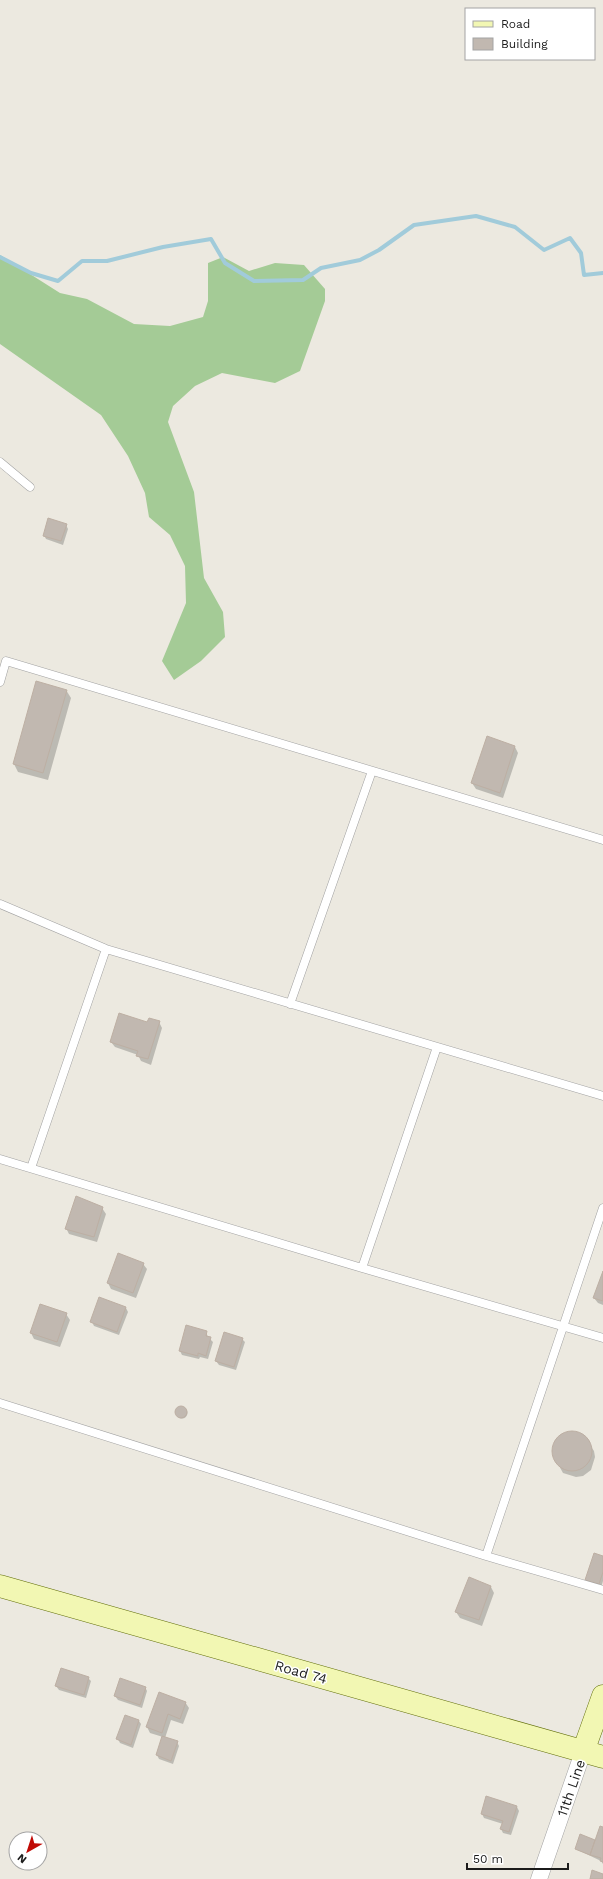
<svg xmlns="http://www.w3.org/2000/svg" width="603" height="1879" font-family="'Work Sans',sans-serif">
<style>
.forest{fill:#a4cb96}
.shadow{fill:#0003}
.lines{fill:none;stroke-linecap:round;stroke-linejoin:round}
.stream{stroke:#a1cbda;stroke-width:4}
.building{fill:#c1b8b0;stroke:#bdafa3}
.service-casing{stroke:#a2a2a2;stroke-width:9}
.minor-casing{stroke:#a2a2a2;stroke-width:17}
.secondary-casing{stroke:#5f6c07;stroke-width:23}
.service{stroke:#fff;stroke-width:8}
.minor{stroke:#fff;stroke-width:16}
.secondary{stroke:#f2f7b3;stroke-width:22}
.labels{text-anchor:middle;stroke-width:3;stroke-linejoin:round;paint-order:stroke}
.street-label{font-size:14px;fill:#1b1b1b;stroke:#fff}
</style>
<rect width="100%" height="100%" fill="#ece9e0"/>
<path class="forest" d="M 0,255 L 60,293 L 87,299 L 134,324 L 170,326 L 203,317 L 208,301 L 208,263 L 223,257 L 249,271 L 275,263 L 304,265 L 325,289 L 325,301 L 300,371 L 275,383 L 222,373 L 195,386 L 173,406 L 168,422 L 194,492 L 204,578 L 223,612 L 225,637 L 201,661 L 174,680 L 162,661 L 186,603 L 185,566 L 170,535 L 149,517 L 145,493 L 128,456 L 101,415 L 0,344 Z"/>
<path class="shadow" d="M 66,525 L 68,529 L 63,545 L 46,539 L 44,535 Z
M 66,690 L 71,698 L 48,780 L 18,772 L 14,764 Z
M 487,738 L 515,747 L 518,753 L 503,798 L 476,789 L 472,783 Z
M 159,1022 L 162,1028 L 151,1065 L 141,1061 L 138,1055 L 115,1047 L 111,1042 L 148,1023 Z
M 102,1208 L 106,1214 L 97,1242 L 69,1234 L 66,1228 Z
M 143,1264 L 147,1269 L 136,1298 L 111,1289 L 108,1283 Z
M 603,1274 L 603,1305 L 598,1303 L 594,1298 Z
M 126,1308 L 128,1312 L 119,1335 L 94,1326 L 92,1322 Z
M 66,1314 L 70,1320 L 60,1347 L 34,1339 L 31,1333 Z
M 206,1332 L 208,1337 L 213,1342 L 208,1359 L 200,1357 L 199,1359 L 182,1355 L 180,1351 Z
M 242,1339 L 245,1342 L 236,1370 L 219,1365 L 216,1361 Z
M176.5 1413a5.5 5.5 0 1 1 11 0a5.5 5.5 0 1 1-11 0Z
M 572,1431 L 584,1436 L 594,1451 L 595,1457 L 591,1470 L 583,1476 L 576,1477 L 563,1473 L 553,1455 L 553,1448 L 557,1439 L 562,1434 Z
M 603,1557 L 603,1581 L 601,1588 L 588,1584 L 586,1580 Z
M 469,1579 L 491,1587 L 494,1593 L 482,1626 L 460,1618 L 456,1612 Z
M 88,1678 L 91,1681 L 86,1698 L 59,1690 L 56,1686 Z
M 145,1687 L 147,1691 L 142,1708 L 118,1700 L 115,1696 Z
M 185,1702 L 189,1708 L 183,1724 L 171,1720 L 165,1738 L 177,1742 L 179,1746 L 173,1764 L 159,1759 L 157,1755 L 163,1737 L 150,1733 L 147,1727 Z
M 139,1721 L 141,1724 L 133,1748 L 120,1743 L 118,1739 Z
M 517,1807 L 519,1811 L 511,1835 L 503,1833 L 501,1829 L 503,1824 L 484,1818 L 482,1814 Z
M 603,1828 L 603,1864 L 601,1861 L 576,1849 L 580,1836 L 596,1841 Z"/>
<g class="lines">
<path class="stream" d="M 0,257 L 31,273 L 58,281 L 82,261 L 107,261 L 163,247 L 211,239 L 225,263 L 254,281 L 303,280 L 321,268 L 360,260 L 379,250 L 414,225 L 476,216 L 515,227 L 544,250 L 570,238 L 581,253 L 584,275 L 603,273"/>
</g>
<path class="building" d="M 48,518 L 67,524 L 61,541 L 43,536 Z
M 36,681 L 67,690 L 43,773 L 13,764 Z
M 487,736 L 515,746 L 500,793 L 471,783 Z
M 119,1013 L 147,1022 L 149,1018 L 160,1021 L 148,1059 L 136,1056 L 138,1051 L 110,1042 Z
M 76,1196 L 103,1207 L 94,1237 L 65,1229 Z
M 118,1253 L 144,1263 L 133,1293 L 107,1283 Z
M 603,1271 L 603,1301 L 593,1298 Z
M 99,1297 L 126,1307 L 117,1332 L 90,1322 Z
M 40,1304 L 67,1313 L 57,1342 L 30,1333 Z
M 186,1325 L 207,1331 L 206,1336 L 211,1337 L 206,1356 L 198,1353 L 198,1356 L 179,1351 Z
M 224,1332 L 243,1338 L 234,1367 L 215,1361 Z
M175 1412a6 6 0 1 1 12 0a6 6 0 1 1-12 0Z
M552 1451a20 20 0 1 1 40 0a20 20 0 1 1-40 0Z
M 594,1553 L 603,1556 L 603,1572 L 599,1584 L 585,1580 Z
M 469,1577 L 491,1586 L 479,1620 L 455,1612 Z
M 61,1668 L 89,1677 L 84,1695 L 55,1686 Z
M 120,1678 L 146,1687 L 140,1705 L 114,1696 Z
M 159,1692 L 186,1702 L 180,1719 L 168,1714 L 162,1733 L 146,1727 Z
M 125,1715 L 139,1720 L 131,1745 L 116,1739 Z
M 162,1736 L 178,1741 L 171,1761 L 156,1755 Z
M 486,1796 L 517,1806 L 509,1832 L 500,1829 L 503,1821 L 481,1814 Z
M 600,1826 L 603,1827 L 603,1862 L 600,1861 L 601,1858 L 590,1855 Z
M 580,1834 L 595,1840 L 590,1855 L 575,1849 Z
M 592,1870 L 603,1874 L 603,1879 L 590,1879 Z"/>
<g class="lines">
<defs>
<path id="service" d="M 0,462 L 30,487
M 0,682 L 6,661 L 603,840
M 0,904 L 106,949 L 603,1096
M 290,1004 L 372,771
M 0,1159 L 362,1268 L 603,1338
M 31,1168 L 106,949
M 362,1268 L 437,1047
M 0,1403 L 486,1556 L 603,1590
M 486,1556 L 603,1208"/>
<path id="minor" d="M 539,1879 L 583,1752"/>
<path id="secondary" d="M 0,1586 L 603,1757
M 583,1752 L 603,1696"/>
</defs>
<use href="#service" class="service-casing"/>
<use href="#minor" class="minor-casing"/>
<use href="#secondary" class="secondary-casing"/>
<use href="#service" class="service"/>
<use href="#minor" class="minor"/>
<use href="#secondary" class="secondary"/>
</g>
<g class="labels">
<g class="street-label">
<text transform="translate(301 1672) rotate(16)" y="5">Road 74</text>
<text transform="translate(571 1788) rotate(-71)" y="5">11th Line</text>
</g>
</g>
<rect x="465" y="8" width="130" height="52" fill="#ffffff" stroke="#a4a4a4"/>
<rect x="473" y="21" width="20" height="6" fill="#f2f7b3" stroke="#a4a4a4"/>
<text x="501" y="28" font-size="12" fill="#1b1b1b">Road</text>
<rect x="473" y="38" width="20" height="12" fill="#c1b8b0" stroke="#a4a4a4"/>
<text x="501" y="48" font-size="12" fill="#1b1b1b">Building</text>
<g transform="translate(28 1851) rotate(219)"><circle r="19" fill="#ffffff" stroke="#a4a4a4"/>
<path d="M0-3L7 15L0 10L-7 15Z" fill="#c00a05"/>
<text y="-6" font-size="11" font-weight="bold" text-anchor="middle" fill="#1b1b1b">N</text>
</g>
<path d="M467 1863v6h101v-6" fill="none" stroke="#1b1b1b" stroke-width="2"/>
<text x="473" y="1863" font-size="12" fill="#1b1b1b" stroke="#ffffff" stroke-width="3" paint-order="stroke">50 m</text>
</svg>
